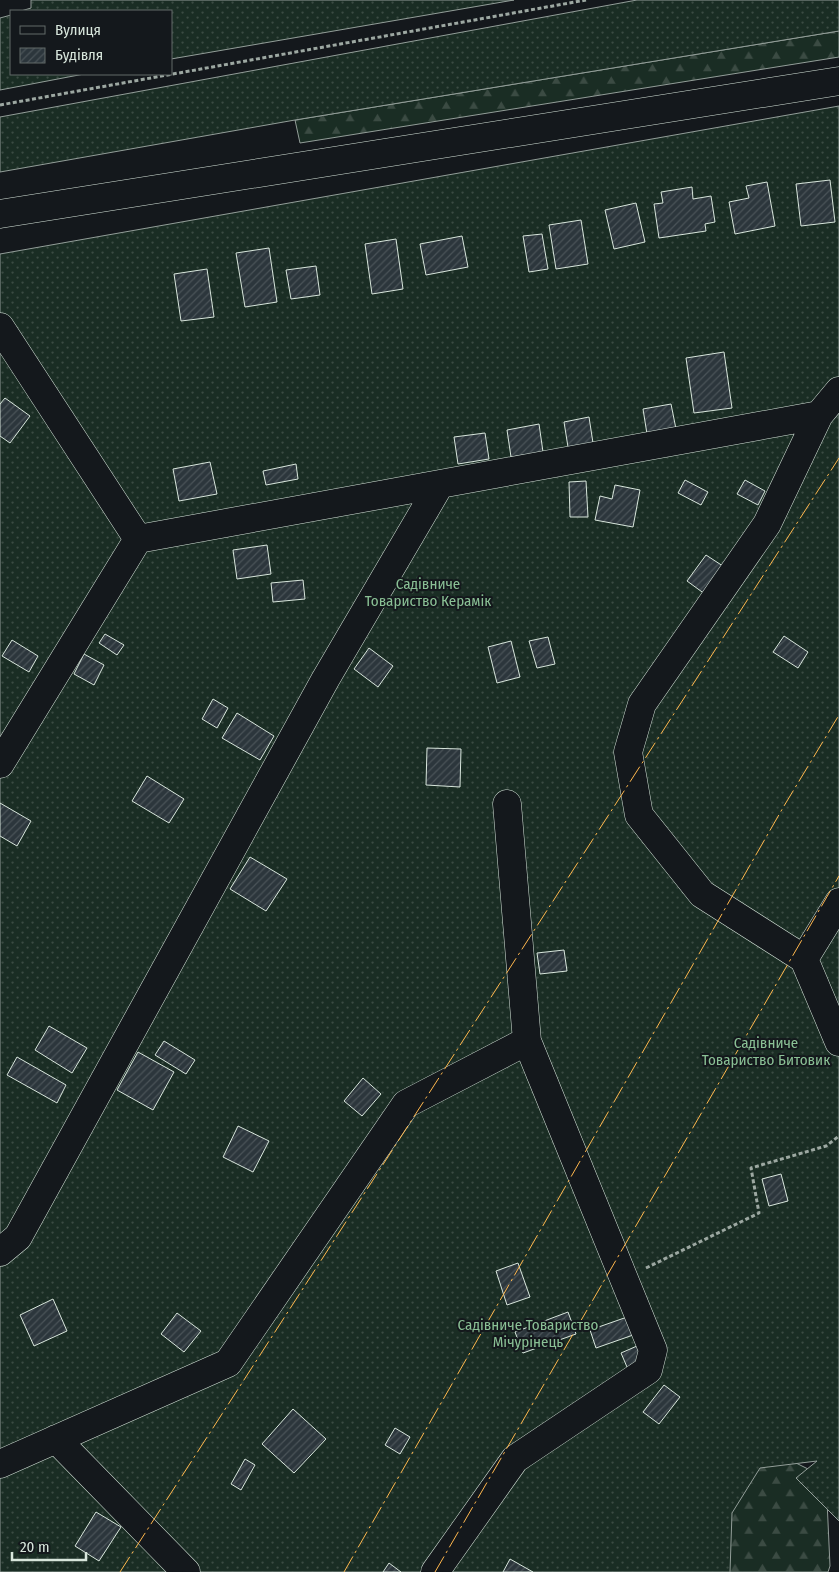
<svg xmlns="http://www.w3.org/2000/svg" width="839" height="1572" font-family="'Fira Sans Condensed',sans-serif">
<style>
.forest{fill:url(#forest-firs);stroke:#939e99}
.garden{fill:url(#garden-dots);stroke:#939e99}
.building{fill:url(#building-hatch);stroke:#d8e6dc}
.lines{fill:none;stroke-linecap:round;stroke-linejoin:round}
.minor-casing{stroke:#d8e6dc;stroke-width:29}
.major-casing{stroke:#d8e6dc;stroke-width:29}
.path{stroke:#9da8a2;stroke-width:3;stroke-dasharray:4 2.5;stroke-linecap:butt}
.minor{stroke:#14181c;stroke-width:28}
.major{stroke:#14181c;stroke-width:28}
.power{stroke:#ffb74d;stroke-width:1;stroke-dasharray:18 4 2.5 4;stroke-linecap:butt}
.labels{text-anchor:middle;stroke-width:4;stroke-linejoin:round;paint-order:stroke}
.park-label{font-size:15px;fill:#8ac095;stroke:#14181c}
</style>
<defs>
<pattern id="forest-firs" width="22" height="20" patternUnits="userSpaceOnUse" patternTransform="scale(1.25)"><rect width="22" height="20" fill="#1a2d24"/><path d="M5 1l3.5 6h-7zM16 11l3.5 6h-7z" fill="#3b4b43"/></pattern>
<pattern id="garden-dots" width="8" height="8" patternUnits="userSpaceOnUse" patternTransform="scale(1.25)"><rect width="8" height="8" fill="#1a2d24"/><path d="M2 2h.1M6 6h.1" fill="none" stroke="#3b4b43" stroke-width="1.8" stroke-linecap="round"/></pattern>
<pattern id="building-hatch" width="6" height="6" patternUnits="userSpaceOnUse" patternTransform="scale(1.25)"><rect width="6" height="6" fill="#2c363c"/><path d="M-1 1l2-2M0 6l6-6M5 7l2-2" fill="none" stroke="#4a5358"/></pattern>
</defs>
<rect width="100%" height="100%" fill="#14181c"/>
<path class="forest" d="M 839,31 L 839,57 L 300,143 L 295,120 Z
M 720,1425 L 826,1478 L 830,1566 L 828,1572 L 598,1572 Z"/>
<path class="garden" d="M 31,0 L 514,0 L 171,59 L 171,11 L 21,11 L 31,8 Z
M 637,0 L 839,0 L 839,31 L 295,120 L 0,172 L 0,117 Z
M 11,15 L 11,74 L 84,74 L 0,90 L 0,18 Z
M 839,106 L 839,1521 L 796,1478 L 817,1461 L 760,1468 L 732,1513 L 730,1572 L 0,1572 L 0,254 Z"/>
<path class="building" d="M 830,180 L 835,222 L 801,226 L 796,184 Z
M 767,182 L 775,226 L 735,234 L 729,202 L 749,198 L 746,186 Z
M 692,187 L 693,199 L 711,196 L 715,222 L 705,224 L 706,231 L 659,238 L 654,204 L 663,203 L 661,192 Z
M 636,203 L 645,242 L 614,249 L 605,210 Z
M 581,220 L 588,264 L 556,269 L 549,225 Z
M 542,234 L 548,269 L 529,272 L 523,236 Z
M 462,236 L 468,267 L 426,275 L 420,244 Z
M 396,239 L 403,289 L 372,294 L 365,244 Z
M 269,248 L 277,302 L 245,307 L 236,253 Z
M 316,266 L 320,295 L 291,299 L 286,270 Z
M 207,269 L 214,317 L 181,321 L 174,274 Z
M 724,352 L 732,408 L 694,413 L 686,358 Z
M 5,398 L 30,416 L 10,443 L 0,436 L 0,404 Z
M 671,404 L 676,429 L 647,434 L 643,409 Z
M 589,417 L 593,443 L 568,447 L 564,422 Z
M 539,424 L 543,452 L 511,457 L 507,430 Z
M 485,433 L 489,459 L 458,464 L 454,437 Z
M 210,462 L 217,494 L 179,501 L 173,469 Z
M 296,464 L 298,479 L 266,485 L 263,471 Z
M 685,480 L 708,492 L 701,505 L 678,493 Z
M 745,480 L 765,491 L 758,505 L 737,494 Z
M 586,481 L 588,517 L 570,517 L 569,482 Z
M 615,485 L 640,490 L 633,527 L 595,520 L 600,496 L 612,499 Z
M 267,545 L 271,574 L 237,579 L 233,550 Z
M 706,555 L 729,570 L 709,597 L 687,581 Z
M 303,580 L 305,599 L 273,602 L 271,583 Z
M 105,634 L 124,645 L 117,655 L 99,643 Z
M 784,636 L 808,652 L 798,668 L 773,652 Z
M 548,637 L 555,664 L 537,668 L 529,641 Z
M 12,640 L 38,656 L 29,672 L 2,656 Z
M 511,641 L 520,677 L 497,683 L 488,647 Z
M 369,648 L 393,666 L 378,687 L 354,669 Z
M 84,654 L 104,665 L 94,685 L 74,674 Z
M 213,699 L 228,708 L 217,728 L 202,719 Z
M 237,713 L 274,736 L 260,760 L 222,738 Z
M 427,748 L 461,749 L 460,787 L 426,785 Z
M 147,776 L 184,799 L 169,823 L 132,801 Z
M 0,803 L 31,821 L 17,846 L 0,836 Z
M 250,857 L 287,879 L 266,911 L 230,889 Z
M 564,950 L 567,971 L 540,974 L 537,953 Z
M 49,1026 L 87,1048 L 72,1073 L 35,1050 Z
M 164,1041 L 195,1060 L 186,1074 L 155,1055 Z
M 138,1052 L 174,1072 L 153,1110 L 117,1090 Z
M 17,1057 L 66,1085 L 57,1103 L 7,1075 Z
M 363,1078 L 381,1094 L 362,1116 L 344,1101 Z
M 238,1126 L 269,1141 L 253,1172 L 223,1157 Z
M 781,1174 L 788,1201 L 769,1206 L 762,1179 Z
M 518,1263 L 530,1297 L 507,1305 L 496,1271 Z
M 53,1299 L 67,1331 L 34,1346 L 20,1315 Z
M 568,1312 L 576,1334 L 523,1353 L 515,1332 Z
M 177,1313 L 201,1331 L 184,1352 L 161,1334 Z
M 630,1316 L 636,1334 L 596,1348 L 590,1330 Z
M 637,1346 L 646,1367 L 630,1374 L 621,1353 Z
M 664,1385 L 680,1397 L 659,1424 L 643,1412 Z
M 293,1409 L 326,1439 L 294,1473 L 262,1444 Z
M 395,1428 L 410,1437 L 400,1454 L 385,1445 Z
M 245,1459 L 255,1465 L 241,1490 L 231,1484 Z
M 96,1512 L 121,1527 L 99,1561 L 75,1546 Z
M 510,1559 L 533,1572 L 503,1572 Z
M 389,1563 L 401,1572 L 383,1572 Z"/>
<g class="lines">
<defs>
<path id="minor" d="M 0,327 L 138,539 L 819,415
M 839,391 L 819,415 L 767,524 L 642,704 L 628,752 L 639,815 L 702,894 L 804,959 L 839,1042
M 0,764 L 138,539
M 804,959 L 839,902
M 0,1252 L 18,1237 L 325,680 L 440,484
M 56,1439 L 186,1572
M 0,1464 L 228,1363 L 406,1104 L 527,1041
M 435,1572 L 515,1459 L 648,1370 L 653,1350 L 527,1041 L 507,804"/>
<path id="major" d="M 0,214 L 839,81"/>
</defs>
<use href="#minor" class="minor-casing"/>
<use href="#major" class="major-casing"/>
<path class="path" d="M 0,105 L 586,0
M 646,1268 L 759,1213 L 751,1168 L 826,1146 L 839,1136"/>
<use href="#minor" class="minor"/>
<use href="#major" class="major"/>
<path class="power" d="M 120,1572 L 839,458
M 344,1572 L 784,806 L 839,715
M 435,1572 L 839,876"/>
</g>
<g class="labels">
<g class="park-label">
<text x="428" y="589">Садівниче<tspan x="428" dy="17">Товариство Керамік</tspan></text>
<text x="766" y="1048">Садівниче<tspan x="766" dy="17">Товариство Битовик</tspan></text>
<text x="528" y="1330">Садівниче Товариство<tspan x="528" dy="17">Мічурінець</tspan></text>
</g>
</g>
<rect x="10" y="10" width="162" height="65" fill="#14181c" stroke="#626a69"/>
<rect x="20" y="26" width="25" height="8" fill="#14181c" stroke="#626a69"/>
<text x="55" y="35" font-size="15" fill="#d8e6dc">Вулиця</text>
<rect x="20" y="48" width="25" height="15" fill="url(#building-hatch)" stroke="#626a69"/>
<text x="55" y="60" font-size="15" fill="#d8e6dc">Будівля</text>
<path d="M12 1552v8h74v-8" fill="none" stroke="#d8e6dc" stroke-width="2.5"/>
<text x="20" y="1552" font-size="15" fill="#d8e6dc" stroke="#14181c" stroke-width="4" paint-order="stroke">20 m</text>
</svg>
